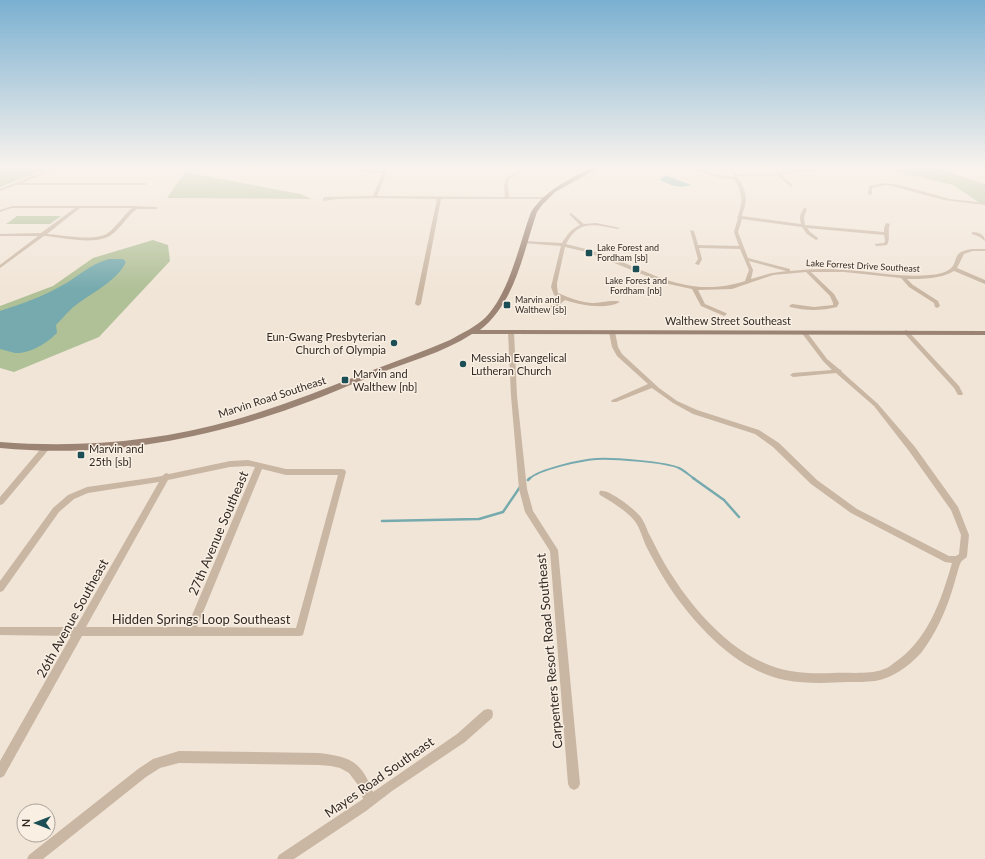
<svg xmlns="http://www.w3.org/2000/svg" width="985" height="859" font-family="Lato,sans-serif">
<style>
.green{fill:#b0c097}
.water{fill:#76aaae}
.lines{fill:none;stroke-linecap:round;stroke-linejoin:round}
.stream-far1{stroke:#76aaae;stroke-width:2}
.stream{stroke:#76aaae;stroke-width:2.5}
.street{fill:#c9b6a3;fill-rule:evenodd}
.secondary{fill:#9c8475;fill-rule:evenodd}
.poi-dot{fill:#1b4f55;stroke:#f9efe3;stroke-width:1.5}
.labels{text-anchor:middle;stroke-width:3;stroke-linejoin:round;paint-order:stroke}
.far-poi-label{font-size:9px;fill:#332a25;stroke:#f9efe3;text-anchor:start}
.far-street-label{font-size:9px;fill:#332a25;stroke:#f9efe3}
.street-label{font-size:11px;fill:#332a25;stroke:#f9efe3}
.poi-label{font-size:11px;fill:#332a25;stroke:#f9efe3;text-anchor:start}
.near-street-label{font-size:13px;fill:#332a25;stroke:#f9efe3}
</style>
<rect width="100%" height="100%" fill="#f1e5d7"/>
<path class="green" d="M 0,169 L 47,169 L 0,187 Z
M 885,169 L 941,169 L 985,185 L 985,204 L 980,203 L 953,185 Z
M 185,172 L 300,194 L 312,199 L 167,198 Z
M 17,216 L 61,216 L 50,224 L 6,224 Z
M 153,240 L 168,245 L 170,261 L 99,337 L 14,372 L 0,368 L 0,306 L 53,286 L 93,258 Z"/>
<path class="water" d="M 665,175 L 691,185 C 678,189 671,185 660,180 Z
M 109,259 L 123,259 L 126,262 C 117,281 93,292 76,305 C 69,310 63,318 56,325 L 57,333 C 47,343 30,354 15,353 C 10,352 5,350 0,349 L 0,311 C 21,304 42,297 61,286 C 78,277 90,264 109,259 Z"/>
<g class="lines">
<path class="stream-far1" d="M 529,479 C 539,469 582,460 596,459 C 613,458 666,462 679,468 C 685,471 690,476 695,479"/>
<path class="stream" d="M 693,478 L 724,500 L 739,517
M 528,480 L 530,478
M 382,521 L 479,519 L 503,512 L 520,487"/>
<path class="street" d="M 50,169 L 56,169 L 22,183 L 145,183 L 147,184 L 145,185 L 16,185 L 0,191 L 0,189 Z
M 337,169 L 383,171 L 384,169 L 388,169 L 377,196 L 505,197 L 504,185 L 506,178 L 521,169 L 526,169 L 509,179 L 508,185 L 509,197 L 544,197 L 546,198 L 544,199 L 441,199 L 421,304 L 418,306 L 415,304 L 437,199 L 375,198 L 337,199 L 323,201 L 323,198 L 325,197 L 373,196 L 383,173 Z
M 693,169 L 699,169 L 715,174 L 734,177 L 730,169 L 734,169 L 736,174 L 774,174 L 800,169 L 817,169 L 816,171 L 802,171 L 781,175 L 792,185 L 793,186 L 791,187 L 777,175 L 737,176 C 740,179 740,181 742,184 C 748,198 746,202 742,216 L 801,224 C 799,218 800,213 804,208 L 805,208 L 807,209 L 804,217 L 805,225 L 884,232 L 884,228 L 886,223 L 890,224 C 887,231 891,238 887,245 L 877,246 L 875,245 L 875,244 L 884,243 L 885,241 L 884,235 L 807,228 L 810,232 L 818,238 L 818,239 L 816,240 L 807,234 L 802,227 L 742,219 L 738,232 L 748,258 L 790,269 L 790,271 C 808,269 827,268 845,270 C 873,271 901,278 930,275 C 936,275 949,272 952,267 C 956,263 955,255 961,252 C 968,248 977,249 985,249 L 985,251 L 973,251 L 964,254 L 957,268 L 985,280 L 985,284 L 954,271 C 940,279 923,279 907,279 L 913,285 L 938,301 L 940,306 L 937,308 L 935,307 L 934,303 L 909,287 L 901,278 L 844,272 L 811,272 L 834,294 L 839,303 L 837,307 C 821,311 806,311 790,307 L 789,306 L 792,304 L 814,307 L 833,305 L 833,303 L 830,296 L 806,272 L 773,275 L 732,289 L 698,290 L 705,304 L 726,313 L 727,314 L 724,316 L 701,306 L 692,289 L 664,283 L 587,252 L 565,247 L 557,283 L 557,287 L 558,293 C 569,298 580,302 592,303 C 599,303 615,299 620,302 C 606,310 579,305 565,300 L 554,309 L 550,309 L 550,307 L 560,298 L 554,295 L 551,287 L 552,283 L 561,246 L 523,243 L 521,242 L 523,241 L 562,243 C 567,235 571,229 580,225 L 570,215 L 570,213 L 571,213 L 584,224 L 596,223 L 620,228 L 618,229 C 595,225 579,219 566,244 C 574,246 582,248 590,250 C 645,267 684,301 745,281 L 749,270 L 740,249 L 699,248 L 702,259 L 699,265 L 695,264 L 698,259 L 690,230 L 694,231 L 698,245 L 739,246 L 734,232 L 738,218 L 737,217 L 738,216 C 743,199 743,196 735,180 L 713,176 ZM 749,261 L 786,271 L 787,271 L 772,273 L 751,279 L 753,270 Z
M 932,169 L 938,169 L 985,184 L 985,186 Z
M 885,183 L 900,185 L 950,199 L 985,203 L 985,205 L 944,200 L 892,186 L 885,185 L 872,188 L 872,194 L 870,195 L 868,194 L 869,186 Z
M 12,206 L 136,206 L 156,207 L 158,208 L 156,209 L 137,209 C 127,216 121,228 111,235 C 95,246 62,237 44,236 L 0,268 L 0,265 L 38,236 L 0,236 L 0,234 L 41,233 L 75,208 L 12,208 L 0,212 L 0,210 ZM 80,208 L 132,208 C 123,216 117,226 108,233 C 95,242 63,235 47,234 Z
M 972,232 C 979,232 985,235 985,241 L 980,237 L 972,234 Z
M 511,330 L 514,332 L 517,396 L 527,489 L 533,511 L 558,550 L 580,784 L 578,788 L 574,790 L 570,788 L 568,784 L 550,551 L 525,512 L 519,489 L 511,396 L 508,332 Z
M 612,330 L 615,332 L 618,347 L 622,354 L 659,388 L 677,401 L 697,410 L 759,430 L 779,443 L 817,480 L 857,509 L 949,556 L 956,556 L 959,554 L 961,535 L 951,510 L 909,451 L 874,406 L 836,373 L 793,377 L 790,375 L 793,373 L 832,370 L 823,361 L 801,332 L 802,331 L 806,331 L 827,359 L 839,369 L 841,370 L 842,372 L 878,404 L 915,447 L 958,507 L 969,535 L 967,556 C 966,559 963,559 961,562 C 959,565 954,586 952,591 C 945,613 935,635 921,653 C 909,666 893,678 875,681 C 866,682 857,682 848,682 C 827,683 806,684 785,680 C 741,671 706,636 680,602 C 667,585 657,567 647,548 C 643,540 640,527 634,520 C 625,510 612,502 600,495 L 599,493 L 600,491 C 609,489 634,509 640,516 C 644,521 646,527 648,532 C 653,541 657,550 662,559 C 684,598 720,643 762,662 C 784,673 809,674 833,673 C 848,672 870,675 884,669 C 888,668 891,665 894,663 C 928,640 941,601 952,563 L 945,562 L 851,513 L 811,484 L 773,447 L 755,434 L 693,414 L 673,403 L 652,388 L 616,402 L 612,402 L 611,401 L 612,400 L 648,384 L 617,356 L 612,347 L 609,332 Z
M 906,330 L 908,331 L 959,386 L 963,394 L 962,395 L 958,395 L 954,388 L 904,333 L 903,332 Z
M 43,446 L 46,446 L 50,448 L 3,504 L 0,505 L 0,497 Z
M 248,460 L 286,469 L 342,469 L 345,470 L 346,472 L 303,635 L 300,636 L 82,636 L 4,776 L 0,778 L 0,761 L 71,636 L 0,635 L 0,627 L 76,627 L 159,482 L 88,493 L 74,499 L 59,512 L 3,591 L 0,592 L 0,581 L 53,508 L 68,495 L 87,487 L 150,478 L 162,476 L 166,473 L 169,474 L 230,461 ZM 248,466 L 255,467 L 187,627 L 86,627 L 168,480 L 230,467 ZM 262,469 L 286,475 L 338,475 L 296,628 L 197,627 Z
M 488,709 L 492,710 L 493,714 L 492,718 L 465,742 L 392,791 L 366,811 L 294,859 L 277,859 L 279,855 L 363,799 L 358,785 L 349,773 L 340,768 L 331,766 L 319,765 L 179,763 L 160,768 L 146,777 L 43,859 L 27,859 L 29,855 L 138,769 L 153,759 L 179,751 L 319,753 C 351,757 361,761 373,792 L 457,734 L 484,710 Z"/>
<path class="secondary" d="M 590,169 L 597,169 L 555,192 L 542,205 L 537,212 C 523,252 516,302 480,330 L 985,331 L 985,335 L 472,334 C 443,353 407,362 375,375 C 340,389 306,404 271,415 C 181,444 94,457 0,448 L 0,442 C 79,448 157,442 234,420 C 279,407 322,390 365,373 C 393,362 422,352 450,340 C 462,333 476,327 486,317 C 510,291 519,245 531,212 C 546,190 567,180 590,169 Z"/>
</g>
<linearGradient id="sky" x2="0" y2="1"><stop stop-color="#7ab0d1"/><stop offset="0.58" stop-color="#f9f3ed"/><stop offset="1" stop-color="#f9f3ed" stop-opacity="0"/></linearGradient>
<rect width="985" height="289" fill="url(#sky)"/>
<g class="poi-dot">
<rect x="585" y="249" width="8" height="8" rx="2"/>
<rect x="632" y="265" width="8" height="8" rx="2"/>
<rect x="503" y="301" width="8" height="8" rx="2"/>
<circle cx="394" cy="343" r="4"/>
<circle cx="463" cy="364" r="4"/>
<rect x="341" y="376" width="8" height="8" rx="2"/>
<rect x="77" y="451" width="8" height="8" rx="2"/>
</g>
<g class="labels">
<g class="far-poi-label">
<text x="597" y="251">Lake Forest and<tspan x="597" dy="10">Fordham [sb]</tspan></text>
<text x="636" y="284" text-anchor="middle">Lake Forest and<tspan x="636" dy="10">Fordham [nb]</tspan></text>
<text x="515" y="303">Marvin and<tspan x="515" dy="10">Walthew [sb]</tspan></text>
</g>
<g class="far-street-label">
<text transform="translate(863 266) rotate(3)" y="3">Lake Forrest Drive Southeast</text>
</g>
<g class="street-label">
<text x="728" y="325">Walthew Street Southeast</text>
<text transform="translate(272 397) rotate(-18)" y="4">Marvin Road Southeast</text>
</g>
<g class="poi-label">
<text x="386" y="341" text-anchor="end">Eun-Gwang Presbyterian<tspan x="386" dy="13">Church of Olympia</tspan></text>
<text x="471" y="362">Messiah Evangelical<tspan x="471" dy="13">Lutheran Church</tspan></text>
<text x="353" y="378">Marvin and<tspan x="353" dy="13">Walthew [nb]</tspan></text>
<text x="89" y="453">Marvin and<tspan x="89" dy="13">25th [sb]</tspan></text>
</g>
<g class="near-street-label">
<text transform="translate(218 533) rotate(-67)" y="5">27th Avenue Southeast</text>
<text transform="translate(72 618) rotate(-61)" y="5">26th Avenue Southeast</text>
<text x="201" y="624">Hidden Springs Loop Southeast</text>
<text transform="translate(549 651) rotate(-95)" y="5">Carpenters Resort Road Southeast</text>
<text transform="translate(379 777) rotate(-35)" y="5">Mayes Road Southeast</text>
</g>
</g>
<g transform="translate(36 823) rotate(270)"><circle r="19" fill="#f9efe3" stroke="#aaa097"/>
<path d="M0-3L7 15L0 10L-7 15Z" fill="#1b4f55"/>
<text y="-6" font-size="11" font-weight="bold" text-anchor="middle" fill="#332a25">N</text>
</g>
</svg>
